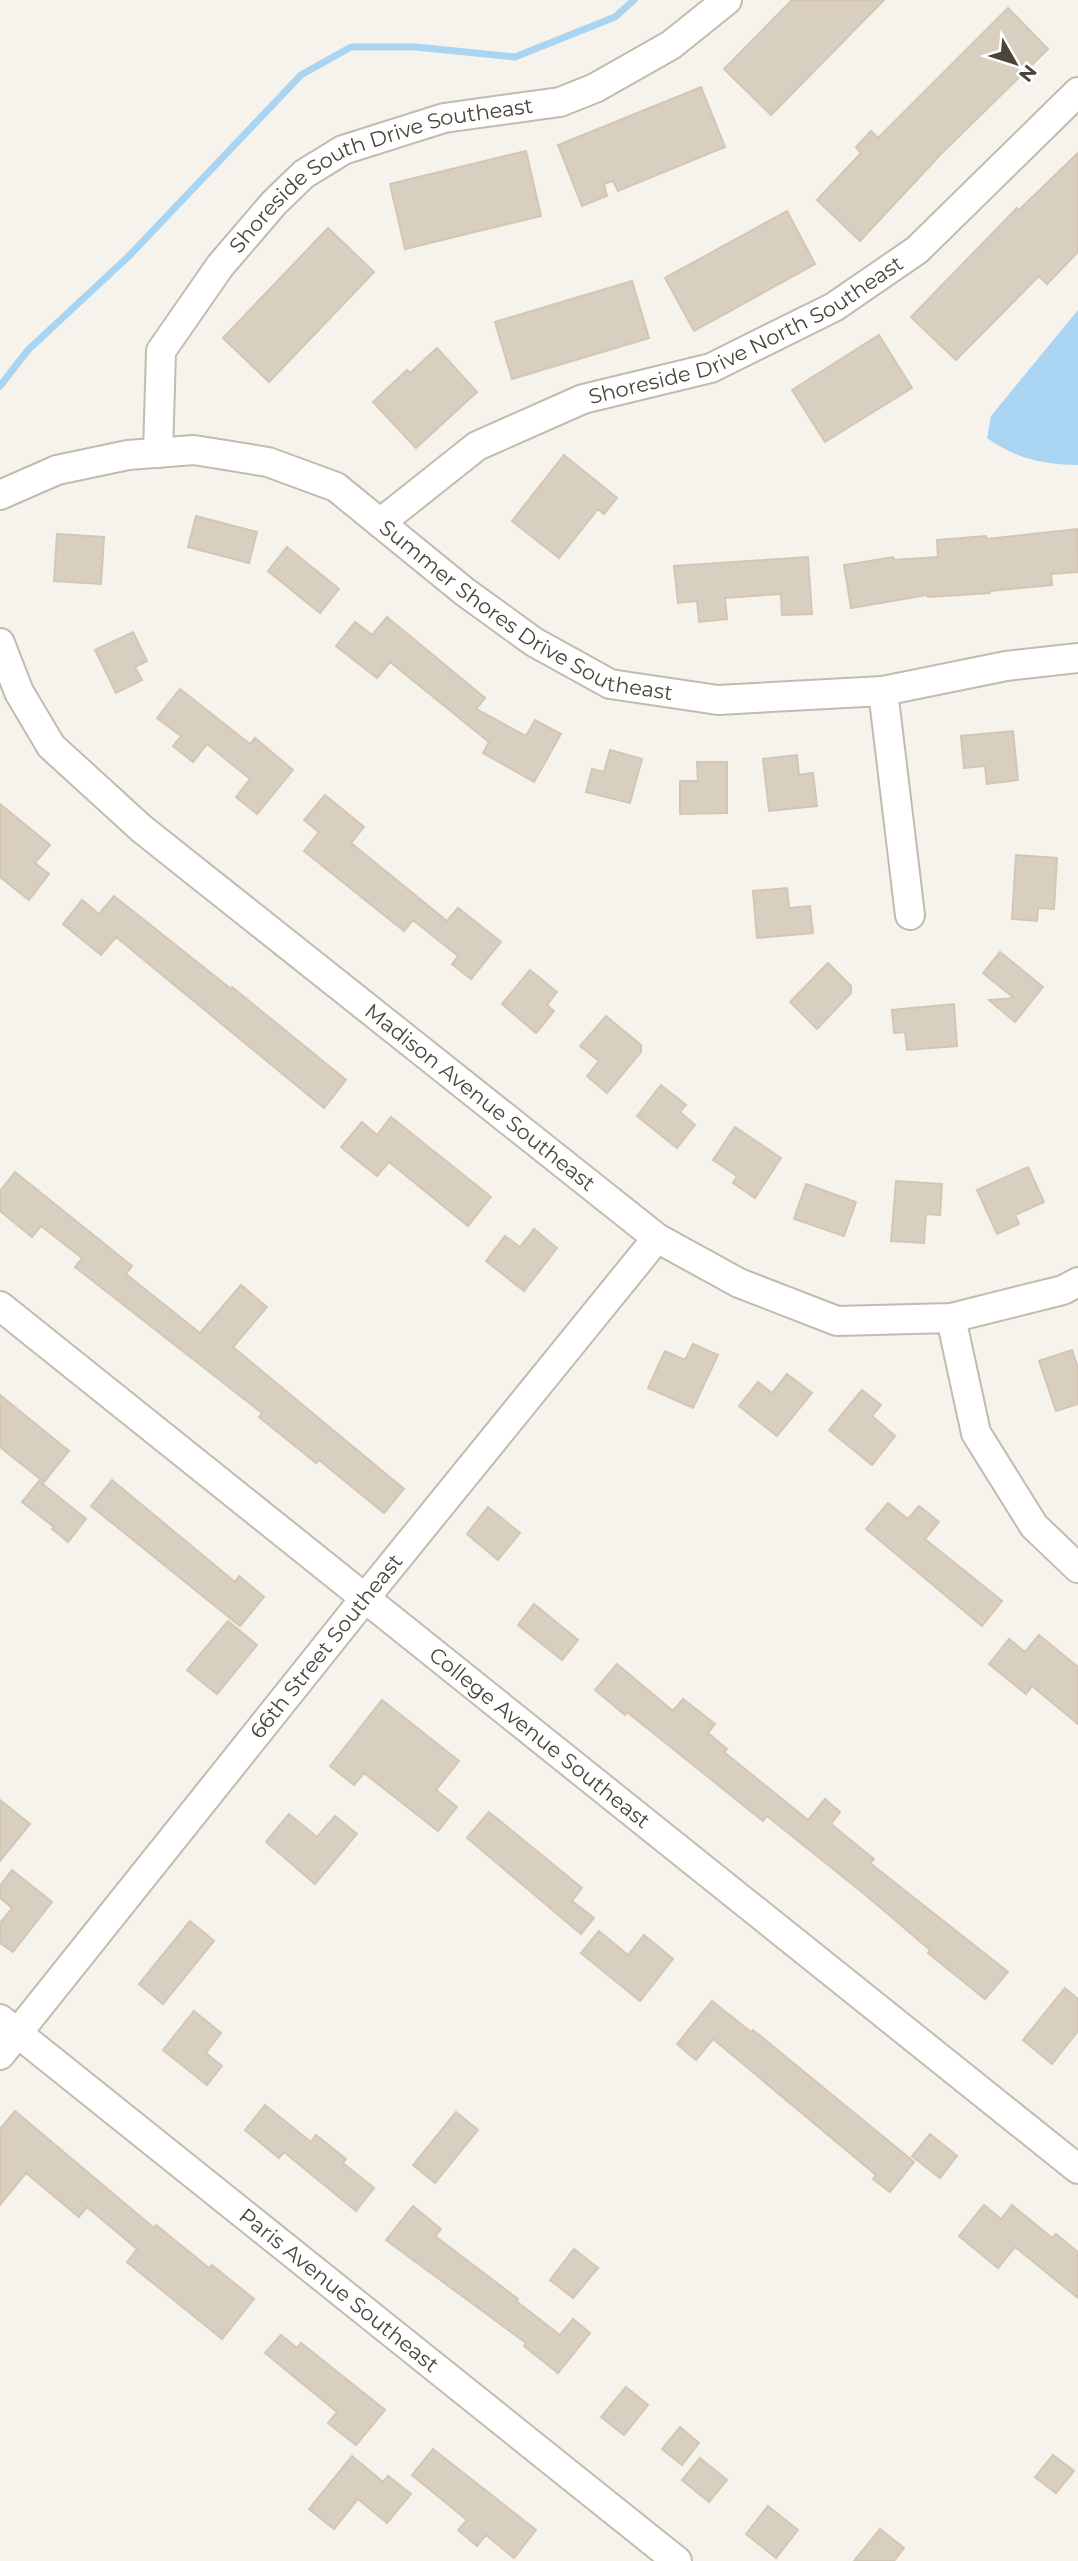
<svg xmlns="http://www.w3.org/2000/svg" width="1078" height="2561" font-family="Montserrat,sans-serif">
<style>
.water{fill:#a9d4f2}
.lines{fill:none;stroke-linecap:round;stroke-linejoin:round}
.stream{stroke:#a9d4f2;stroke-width:7}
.building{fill:#d8cfc1;stroke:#d3c7b4;stroke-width:2}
.street-casing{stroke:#c2bbae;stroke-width:32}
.street{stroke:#fff;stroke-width:28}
.labels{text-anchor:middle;stroke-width:5;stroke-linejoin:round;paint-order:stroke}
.street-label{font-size:21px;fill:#4b4439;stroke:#fff}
</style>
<rect width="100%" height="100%" fill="#f6f3ec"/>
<path class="water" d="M 1078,310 L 1078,465 C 1042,464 1017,459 987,438 L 991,416 Z"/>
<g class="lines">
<path class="stream" d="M 0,386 L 28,350 L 129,256 L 301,75 L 351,47 L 416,47 L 515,57 L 615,17 L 634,0"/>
</g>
<path class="building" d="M 792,0 L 884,0 L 771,115 L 724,69 Z
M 1008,8 L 1048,49 L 940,155 L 860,241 L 817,200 L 861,153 L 856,147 L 871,131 L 878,138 Z
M 701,87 L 725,147 L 618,191 L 613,181 L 604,184 L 607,196 L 582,206 L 558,145 Z
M 526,151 L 541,216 L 405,249 L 390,184 Z
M 1078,153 L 1078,252 L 1047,284 L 1039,276 L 956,360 L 911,317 L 1017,208 L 1019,210 Z
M 787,211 L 815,264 L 694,331 L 665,278 Z
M 328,228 L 374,272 L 269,382 L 223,338 Z
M 632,281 L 649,338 L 512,379 L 495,322 Z
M 879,335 L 912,388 L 825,442 L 792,390 Z
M 437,348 L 477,392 L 416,448 L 373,402 L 407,370 L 410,373 Z
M 564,455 L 617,498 L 604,514 L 598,509 L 559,558 L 512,521 Z
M 196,516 L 257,532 L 249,563 L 188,547 Z
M 1077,529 L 1078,572 L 1051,574 L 1052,585 L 990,591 L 990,593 L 928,597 L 927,595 L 851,608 L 844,565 L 893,557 L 894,560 L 938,557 L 937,540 L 986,536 L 987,539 Z
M 57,534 L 104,537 L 101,584 L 54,581 Z
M 287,547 L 339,589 L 320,613 L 268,571 Z
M 808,557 L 812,614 L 782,615 L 781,594 L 725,598 L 727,619 L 699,622 L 697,601 L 678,603 L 674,566 Z
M 387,617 L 485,698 L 476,709 L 526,736 L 535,720 L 561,734 L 534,782 L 483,753 L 489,742 L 390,662 L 377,678 L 336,646 L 355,622 L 372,635 Z
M 133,632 L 147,661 L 135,667 L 142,680 L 116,693 L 95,650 Z
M 180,689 L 250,744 L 255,738 L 293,770 L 257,814 L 236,797 L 250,779 L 207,744 L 193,762 L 173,746 L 181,736 L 157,718 Z
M 1013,731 L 1018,780 L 987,784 L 985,766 L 964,768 L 961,736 Z
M 610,750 L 642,759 L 630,803 L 586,792 L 592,769 L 604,772 Z
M 797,755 L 799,775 L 813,773 L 817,806 L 769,811 L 763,759 Z
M 697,762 L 727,762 L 727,813 L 680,814 L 680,781 L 698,781 Z
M 325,795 L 364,827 L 351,843 L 447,921 L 458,908 L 501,942 L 471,979 L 452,964 L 458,956 L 413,920 L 404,931 L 304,851 L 319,832 L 304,820 Z
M 0,804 L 50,845 L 35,863 L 49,874 L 29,900 L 0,877 Z
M 1016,855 L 1057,858 L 1054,909 L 1038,908 L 1037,921 L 1012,919 Z
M 787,888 L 789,908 L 810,906 L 813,933 L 757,938 L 753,891 Z
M 114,896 L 231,989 L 232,987 L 346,1080 L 324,1108 L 116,937 L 101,955 L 63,924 L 82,900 L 99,914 Z
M 1000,952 L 1043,987 L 1015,1022 L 989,1000 L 1014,998 L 983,973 Z
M 828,963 L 851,986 L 851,993 L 817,1029 L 790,1002 Z
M 530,970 L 557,992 L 547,1005 L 554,1011 L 536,1033 L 502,1004 Z
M 954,1004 L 957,1046 L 907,1050 L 905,1032 L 894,1033 L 892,1010 Z
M 606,1016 L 641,1045 L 641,1052 L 607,1093 L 587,1076 L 599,1061 L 580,1046 Z
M 661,1085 L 686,1105 L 680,1112 L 695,1125 L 677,1148 L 637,1116 Z
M 391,1117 L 491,1197 L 468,1226 L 389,1162 L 377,1176 L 341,1147 L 362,1122 L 377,1135 Z
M 735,1127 L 781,1158 L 755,1198 L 733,1183 L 737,1176 L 713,1160 Z
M 1028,1167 L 1044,1202 L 1015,1215 L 1019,1224 L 997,1234 L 977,1190 Z
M 15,1172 L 132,1266 L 126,1274 L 200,1333 L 241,1285 L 267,1307 L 233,1347 L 404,1489 L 384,1513 L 319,1460 L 316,1463 L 259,1417 L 262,1413 L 75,1267 L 82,1258 L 41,1226 L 32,1237 L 0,1211 L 0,1191 Z
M 896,1181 L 942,1184 L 940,1215 L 926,1214 L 924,1243 L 891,1241 Z
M 806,1184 L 856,1202 L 844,1236 L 794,1219 Z
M 534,1229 L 557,1248 L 524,1291 L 486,1261 L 505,1236 L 520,1247 Z
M 693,1344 L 718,1355 L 693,1408 L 648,1388 L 665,1351 L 685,1360 Z
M 1072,1350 L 1078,1368 L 1078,1404 L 1056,1411 L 1039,1361 Z
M 787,1374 L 812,1393 L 777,1436 L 739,1406 L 758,1382 L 772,1393 Z
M 862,1390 L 881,1405 L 872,1416 L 895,1436 L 872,1465 L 829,1430 Z
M 0,1395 L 69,1451 L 44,1482 L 0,1447 Z
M 112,1480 L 235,1582 L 239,1576 L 264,1597 L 240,1626 L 91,1506 Z
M 39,1481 L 86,1519 L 68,1542 L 52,1529 L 54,1527 L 22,1502 Z
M 888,1503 L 908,1519 L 919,1506 L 939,1522 L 925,1539 L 1002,1601 L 982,1626 L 866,1529 Z
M 488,1507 L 520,1533 L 498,1560 L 467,1534 Z
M 534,1604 L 578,1640 L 562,1660 L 518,1625 Z
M 228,1621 L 257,1645 L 217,1694 L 187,1670 Z
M 1039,1635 L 1078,1667 L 1078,1724 L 1032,1686 L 1026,1694 L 989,1664 L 1009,1639 L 1025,1652 Z
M 617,1664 L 673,1711 L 683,1699 L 715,1724 L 708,1733 L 727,1749 L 724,1752 L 808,1820 L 825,1799 L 840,1812 L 831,1824 L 874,1859 L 870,1863 L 1008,1972 L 985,1999 L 928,1953 L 930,1950 L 868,1897 L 767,1816 L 763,1821 L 627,1712 L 625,1715 L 595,1690 Z
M 382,1700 L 459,1761 L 436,1790 L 457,1807 L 438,1831 L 364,1773 L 354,1785 L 330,1766 Z
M 0,1800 L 30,1824 L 0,1861 Z
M 489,1812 L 582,1888 L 572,1901 L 594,1918 L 581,1934 L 467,1838 Z
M 289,1814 L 317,1837 L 335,1816 L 357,1834 L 315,1884 L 266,1842 Z
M 12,1870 L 52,1902 L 13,1952 L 0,1943 L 0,1923 L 12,1908 L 0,1898 L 0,1886 Z
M 190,1921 L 214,1941 L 163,2004 L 139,1984 Z
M 599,1931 L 628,1955 L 644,1935 L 673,1959 L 640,2001 L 581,1953 Z
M 1065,1988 L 1078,1999 L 1078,2031 L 1052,2064 L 1023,2040 Z
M 712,2001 L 751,2032 L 753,2030 L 914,2162 L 890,2192 L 873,2179 L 876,2175 L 713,2039 L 696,2060 L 677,2044 Z
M 194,2011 L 221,2033 L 206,2053 L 222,2066 L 207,2085 L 163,2050 Z
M 265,2105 L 311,2142 L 316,2135 L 346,2159 L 343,2163 L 374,2188 L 356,2211 L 284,2152 L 279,2158 L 245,2130 Z
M 15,2111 L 154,2228 L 156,2225 L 209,2268 L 212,2265 L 254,2299 L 222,2339 L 127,2262 L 137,2249 L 87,2207 L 79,2217 L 26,2173 L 0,2205 L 0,2129 Z
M 456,2112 L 478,2130 L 435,2183 L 413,2165 Z
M 930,2134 L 957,2156 L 940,2178 L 912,2156 Z
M 984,2205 L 1001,2219 L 1012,2205 L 1052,2238 L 1056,2234 L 1078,2252 L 1078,2298 L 1015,2247 L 998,2268 L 959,2236 Z
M 413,2206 L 441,2229 L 435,2236 L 518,2299 L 516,2301 L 560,2335 L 573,2319 L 590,2333 L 558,2373 L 524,2346 L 526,2343 L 386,2240 Z
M 574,2249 L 598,2268 L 573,2298 L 550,2280 Z
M 281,2335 L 297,2348 L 301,2343 L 385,2410 L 356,2445 L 328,2423 L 337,2412 L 265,2353 Z
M 626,2387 L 648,2405 L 624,2435 L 601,2417 Z
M 680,2427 L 699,2443 L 682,2465 L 662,2449 Z
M 433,2449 L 536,2530 L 514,2558 L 486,2535 L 477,2546 L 458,2530 L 467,2520 L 412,2475 Z
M 1053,2455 L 1074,2471 L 1056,2493 L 1035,2477 Z
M 352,2456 L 383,2482 L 388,2476 L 411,2494 L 387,2523 L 358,2499 L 334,2529 L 309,2509 Z
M 700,2458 L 727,2480 L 709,2502 L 682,2480 Z
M 768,2506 L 798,2530 L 776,2558 L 746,2534 Z
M 880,2529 L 904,2548 L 894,2561 L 854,2561 Z"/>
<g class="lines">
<defs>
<g id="street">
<path id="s1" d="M 158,453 L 161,351 L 220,266 L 274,203 L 304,174 L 343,150 L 444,118 L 560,102 L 595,88 L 671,45 L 727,0"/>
<path id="s2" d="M 0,495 L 57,470 L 128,455 L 194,450 L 268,462 L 336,487 L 465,592 L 534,642 L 610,684 L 718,700 L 883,691 L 1006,666 L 1078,658"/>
<path id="s3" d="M 380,523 L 477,446 L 583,399 L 711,368 L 834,307 L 917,250 L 1078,92"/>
<path id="s4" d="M 0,643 L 19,692 L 51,746 L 142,829 L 657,1238 L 739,1283 L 837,1321 L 951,1318 L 1063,1290 L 1078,1282"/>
<path d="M 883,691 L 910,915"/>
<path id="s5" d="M 0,1306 L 1078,2169"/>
<path d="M 951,1318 L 976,1433 L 1034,1526 L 1078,1568"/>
<path id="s6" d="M 0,2019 L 677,2561"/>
<path id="s7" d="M 0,2055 L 365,1598 L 657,1238"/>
</g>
</defs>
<use href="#street" class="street-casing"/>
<use href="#street" class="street"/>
</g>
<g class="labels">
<g class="street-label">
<text dy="7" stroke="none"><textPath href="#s1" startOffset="399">Shoreside South Drive Southeast</textPath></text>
<text dy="7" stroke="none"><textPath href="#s3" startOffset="418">Shoreside Drive North Southeast</textPath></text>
<text dy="7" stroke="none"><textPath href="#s2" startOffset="579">Summer Shores Drive Southeast</textPath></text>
<text dy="7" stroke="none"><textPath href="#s4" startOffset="670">Madison Avenue Southeast</textPath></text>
<text dy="7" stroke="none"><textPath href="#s7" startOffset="523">66th Street Southeast</textPath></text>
<text dy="7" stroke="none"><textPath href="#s5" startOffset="691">College Avenue Southeast</textPath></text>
<text dy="7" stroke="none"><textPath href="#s6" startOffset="434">Paris Avenue Southeast</textPath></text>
</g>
</g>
<g transform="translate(1015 63) rotate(129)" stroke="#ffffff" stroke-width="5" paint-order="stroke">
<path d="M0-5L12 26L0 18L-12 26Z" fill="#4b4439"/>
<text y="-10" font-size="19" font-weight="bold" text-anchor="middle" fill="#4b4439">N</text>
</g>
</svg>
